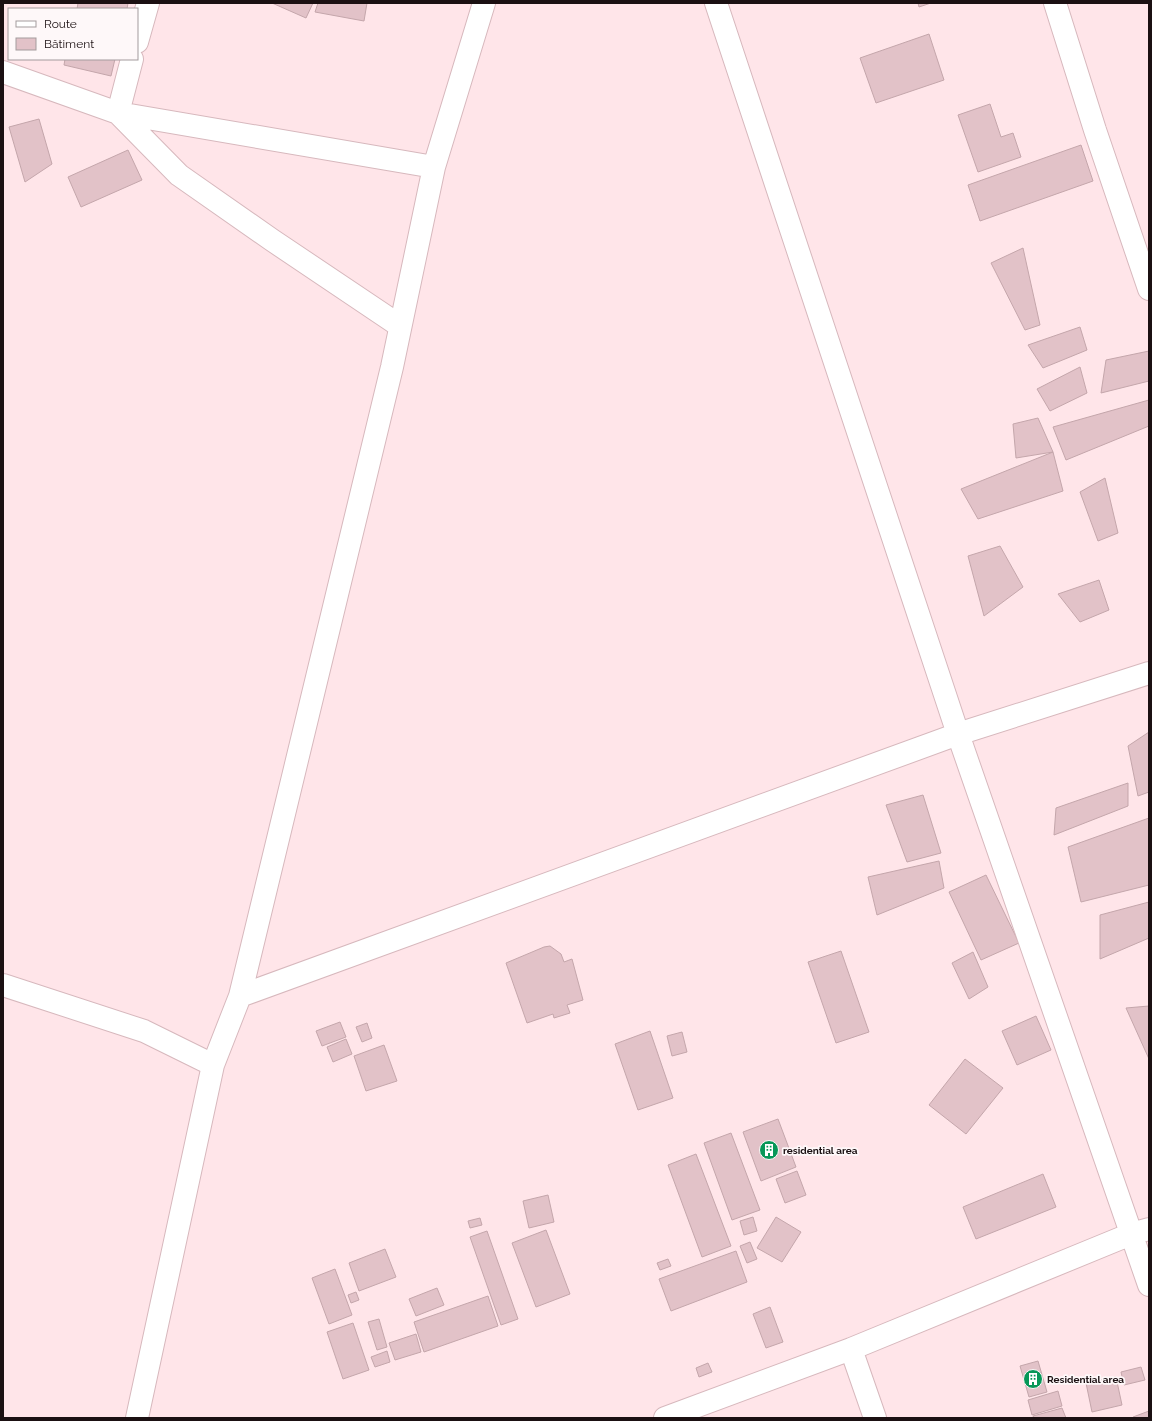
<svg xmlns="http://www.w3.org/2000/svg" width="1152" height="1421" font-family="Raleway,sans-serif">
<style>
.building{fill:#e2c2c8;stroke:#c4a6ab}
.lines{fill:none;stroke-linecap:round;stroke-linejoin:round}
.minor-casing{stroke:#d7b8bd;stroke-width:24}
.minor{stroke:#fff;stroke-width:22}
.labels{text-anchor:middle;stroke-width:3.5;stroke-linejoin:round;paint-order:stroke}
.poi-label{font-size:10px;font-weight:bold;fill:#1b1012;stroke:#fef8f9;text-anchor:start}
</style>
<rect width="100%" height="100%" fill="#ffe5e9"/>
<path class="building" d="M 78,3 L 128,3 L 127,9 L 77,9 Z
M 272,3 L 313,3 L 306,18 Z
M 318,3 L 367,3 L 364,21 L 315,12 Z
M 918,3 L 931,3 L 919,7 Z
M 929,34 L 944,80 L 876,103 L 860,58 Z
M 65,59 L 115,59 L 111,76 L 64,65 Z
M 990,104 L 1001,137 L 1013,133 L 1021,157 L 978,172 L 958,115 Z
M 39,119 L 52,164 L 25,182 L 9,127 Z
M 1081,145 L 1093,181 L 980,221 L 968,185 Z
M 128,150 L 142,180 L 81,207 L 68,177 Z
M 1023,248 L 1040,325 L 1025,330 L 991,263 Z
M 1080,327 L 1087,350 L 1043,368 L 1028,345 Z
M 1149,351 L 1149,381 L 1101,393 L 1106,360 Z
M 1080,367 L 1087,393 L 1050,411 L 1037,389 Z
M 1149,400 L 1149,426 L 1066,460 L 1053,427 Z
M 1038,418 L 1053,452 L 1016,458 L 1013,424 Z
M 1053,452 L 1063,491 L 978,519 L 961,489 Z
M 1105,478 L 1118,533 L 1098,541 L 1080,492 Z
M 1000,546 L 1023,587 L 984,616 L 968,556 Z
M 1099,580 L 1109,610 L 1080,622 L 1058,594 Z
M 1149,732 L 1149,792 L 1138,796 L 1128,746 Z
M 1128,783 L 1128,806 L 1054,835 L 1056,808 Z
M 923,795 L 941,853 L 907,862 L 886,805 Z
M 1149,818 L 1149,885 L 1081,902 L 1068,847 Z
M 939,861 L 944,888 L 877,915 L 868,877 Z
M 986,875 L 1019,943 L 981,960 L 949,892 Z
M 1149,902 L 1149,938 L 1100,959 L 1100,915 Z
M 550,946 L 561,954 L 564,962 L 572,959 L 583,1000 L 567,1005 L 570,1013 L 554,1018 L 553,1014 L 527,1023 L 506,963 L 544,947 Z
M 841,951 L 869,1032 L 836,1043 L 808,962 Z
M 973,952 L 988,987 L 969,999 L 952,963 Z
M 1149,1006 L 1149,1059 L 1126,1008 Z
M 1036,1016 L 1051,1050 L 1017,1065 L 1002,1031 Z
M 340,1022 L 346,1037 L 322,1046 L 316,1031 Z
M 367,1023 L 372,1038 L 362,1042 L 356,1027 Z
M 650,1031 L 673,1098 L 638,1110 L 615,1044 Z
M 682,1032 L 687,1052 L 672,1056 L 667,1036 Z
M 346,1039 L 352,1054 L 333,1062 L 327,1047 Z
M 384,1045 L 397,1081 L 366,1091 L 354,1056 Z
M 965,1059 L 1003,1088 L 966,1134 L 929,1105 Z
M 778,1119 L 796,1167 L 761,1181 L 743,1132 Z
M 731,1133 L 760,1210 L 732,1220 L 704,1143 Z
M 696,1154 L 731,1246 L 702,1257 L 668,1165 Z
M 797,1171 L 806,1195 L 785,1203 L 776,1179 Z
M 1043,1174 L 1056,1207 L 976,1239 L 963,1207 Z
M 548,1195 L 554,1222 L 529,1228 L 523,1201 Z
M 753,1217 L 757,1231 L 744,1235 L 740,1221 Z
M 776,1217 L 801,1232 L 782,1262 L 757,1248 Z
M 480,1218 L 482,1225 L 470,1228 L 468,1221 Z
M 546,1230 L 570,1294 L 536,1307 L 512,1243 Z
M 487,1231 L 518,1319 L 501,1325 L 470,1237 Z
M 750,1242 L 757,1259 L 747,1263 L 740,1246 Z
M 385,1249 L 396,1277 L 359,1291 L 349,1263 Z
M 736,1251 L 747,1282 L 671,1311 L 659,1279 Z
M 668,1259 L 671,1266 L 660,1270 L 657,1263 Z
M 335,1269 L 352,1315 L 329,1324 L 312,1278 Z
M 437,1288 L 444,1305 L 416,1316 L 409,1299 Z
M 356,1292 L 359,1300 L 351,1303 L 348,1295 Z
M 488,1296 L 498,1326 L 424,1352 L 414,1322 Z
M 770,1307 L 783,1342 L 766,1348 L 753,1314 Z
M 379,1319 L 387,1347 L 377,1350 L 368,1322 Z
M 353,1323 L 369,1370 L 343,1379 L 327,1332 Z
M 416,1334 L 421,1352 L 395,1360 L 389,1343 Z
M 387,1351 L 390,1362 L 375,1367 L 371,1357 Z
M 1038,1361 L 1047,1392 L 1029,1397 L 1020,1366 Z
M 708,1363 L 712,1372 L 699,1377 L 696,1368 Z
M 1141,1367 L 1145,1380 L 1124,1385 L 1121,1372 Z
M 1116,1377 L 1122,1405 L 1092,1412 L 1086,1383 Z
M 1058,1391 L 1062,1406 L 1032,1415 L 1028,1400 Z
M 1062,1408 L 1066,1418 L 1034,1418 L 1033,1416 Z
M 1149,1411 L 1149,1418 L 1133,1418 L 1133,1417 Z"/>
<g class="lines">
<defs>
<path id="minor" d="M 716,3 L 958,734 L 1149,1285
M 1055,3 L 1095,130 L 1149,289
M 137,42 L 148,3
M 132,59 L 118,113 L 179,175 L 272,240 L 400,326
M 3,72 L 118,113 L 434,167
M 3,985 L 144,1031 L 213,1065
M 240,996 L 958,734 L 1149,673
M 851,1349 L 875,1418
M 137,1418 L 213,1065 L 240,996 L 392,367 L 434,167 L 484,3
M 665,1418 L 851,1349 L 1131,1234 L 1149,1229"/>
</defs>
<use href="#minor" class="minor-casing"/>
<use href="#minor" class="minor"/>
</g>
<defs>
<symbol id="building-disc" viewBox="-11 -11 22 22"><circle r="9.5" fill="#079758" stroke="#fef8f9"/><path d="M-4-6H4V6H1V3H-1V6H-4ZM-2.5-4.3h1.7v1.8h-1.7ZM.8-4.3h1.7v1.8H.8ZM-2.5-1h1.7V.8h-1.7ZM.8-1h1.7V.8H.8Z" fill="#fff"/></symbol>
</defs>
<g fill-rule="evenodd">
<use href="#building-disc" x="758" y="1139" width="22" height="22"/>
<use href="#building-disc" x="1022" y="1368" width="22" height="22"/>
</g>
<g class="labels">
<g class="poi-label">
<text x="783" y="1154">residential area</text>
<text x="1047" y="1383">Residential area</text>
</g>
</g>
<rect width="1152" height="1421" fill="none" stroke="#1b1012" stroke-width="8"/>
<rect x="8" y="8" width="130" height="52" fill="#fef8f9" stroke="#a39b9d"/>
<rect x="16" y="21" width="20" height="6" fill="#ffffff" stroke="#a39b9d"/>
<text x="44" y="28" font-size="12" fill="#1b1012">Route</text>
<rect x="16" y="38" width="20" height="12" fill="#e2c2c8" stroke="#a39b9d"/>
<text x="44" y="48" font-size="12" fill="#1b1012">Bâtiment</text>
</svg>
